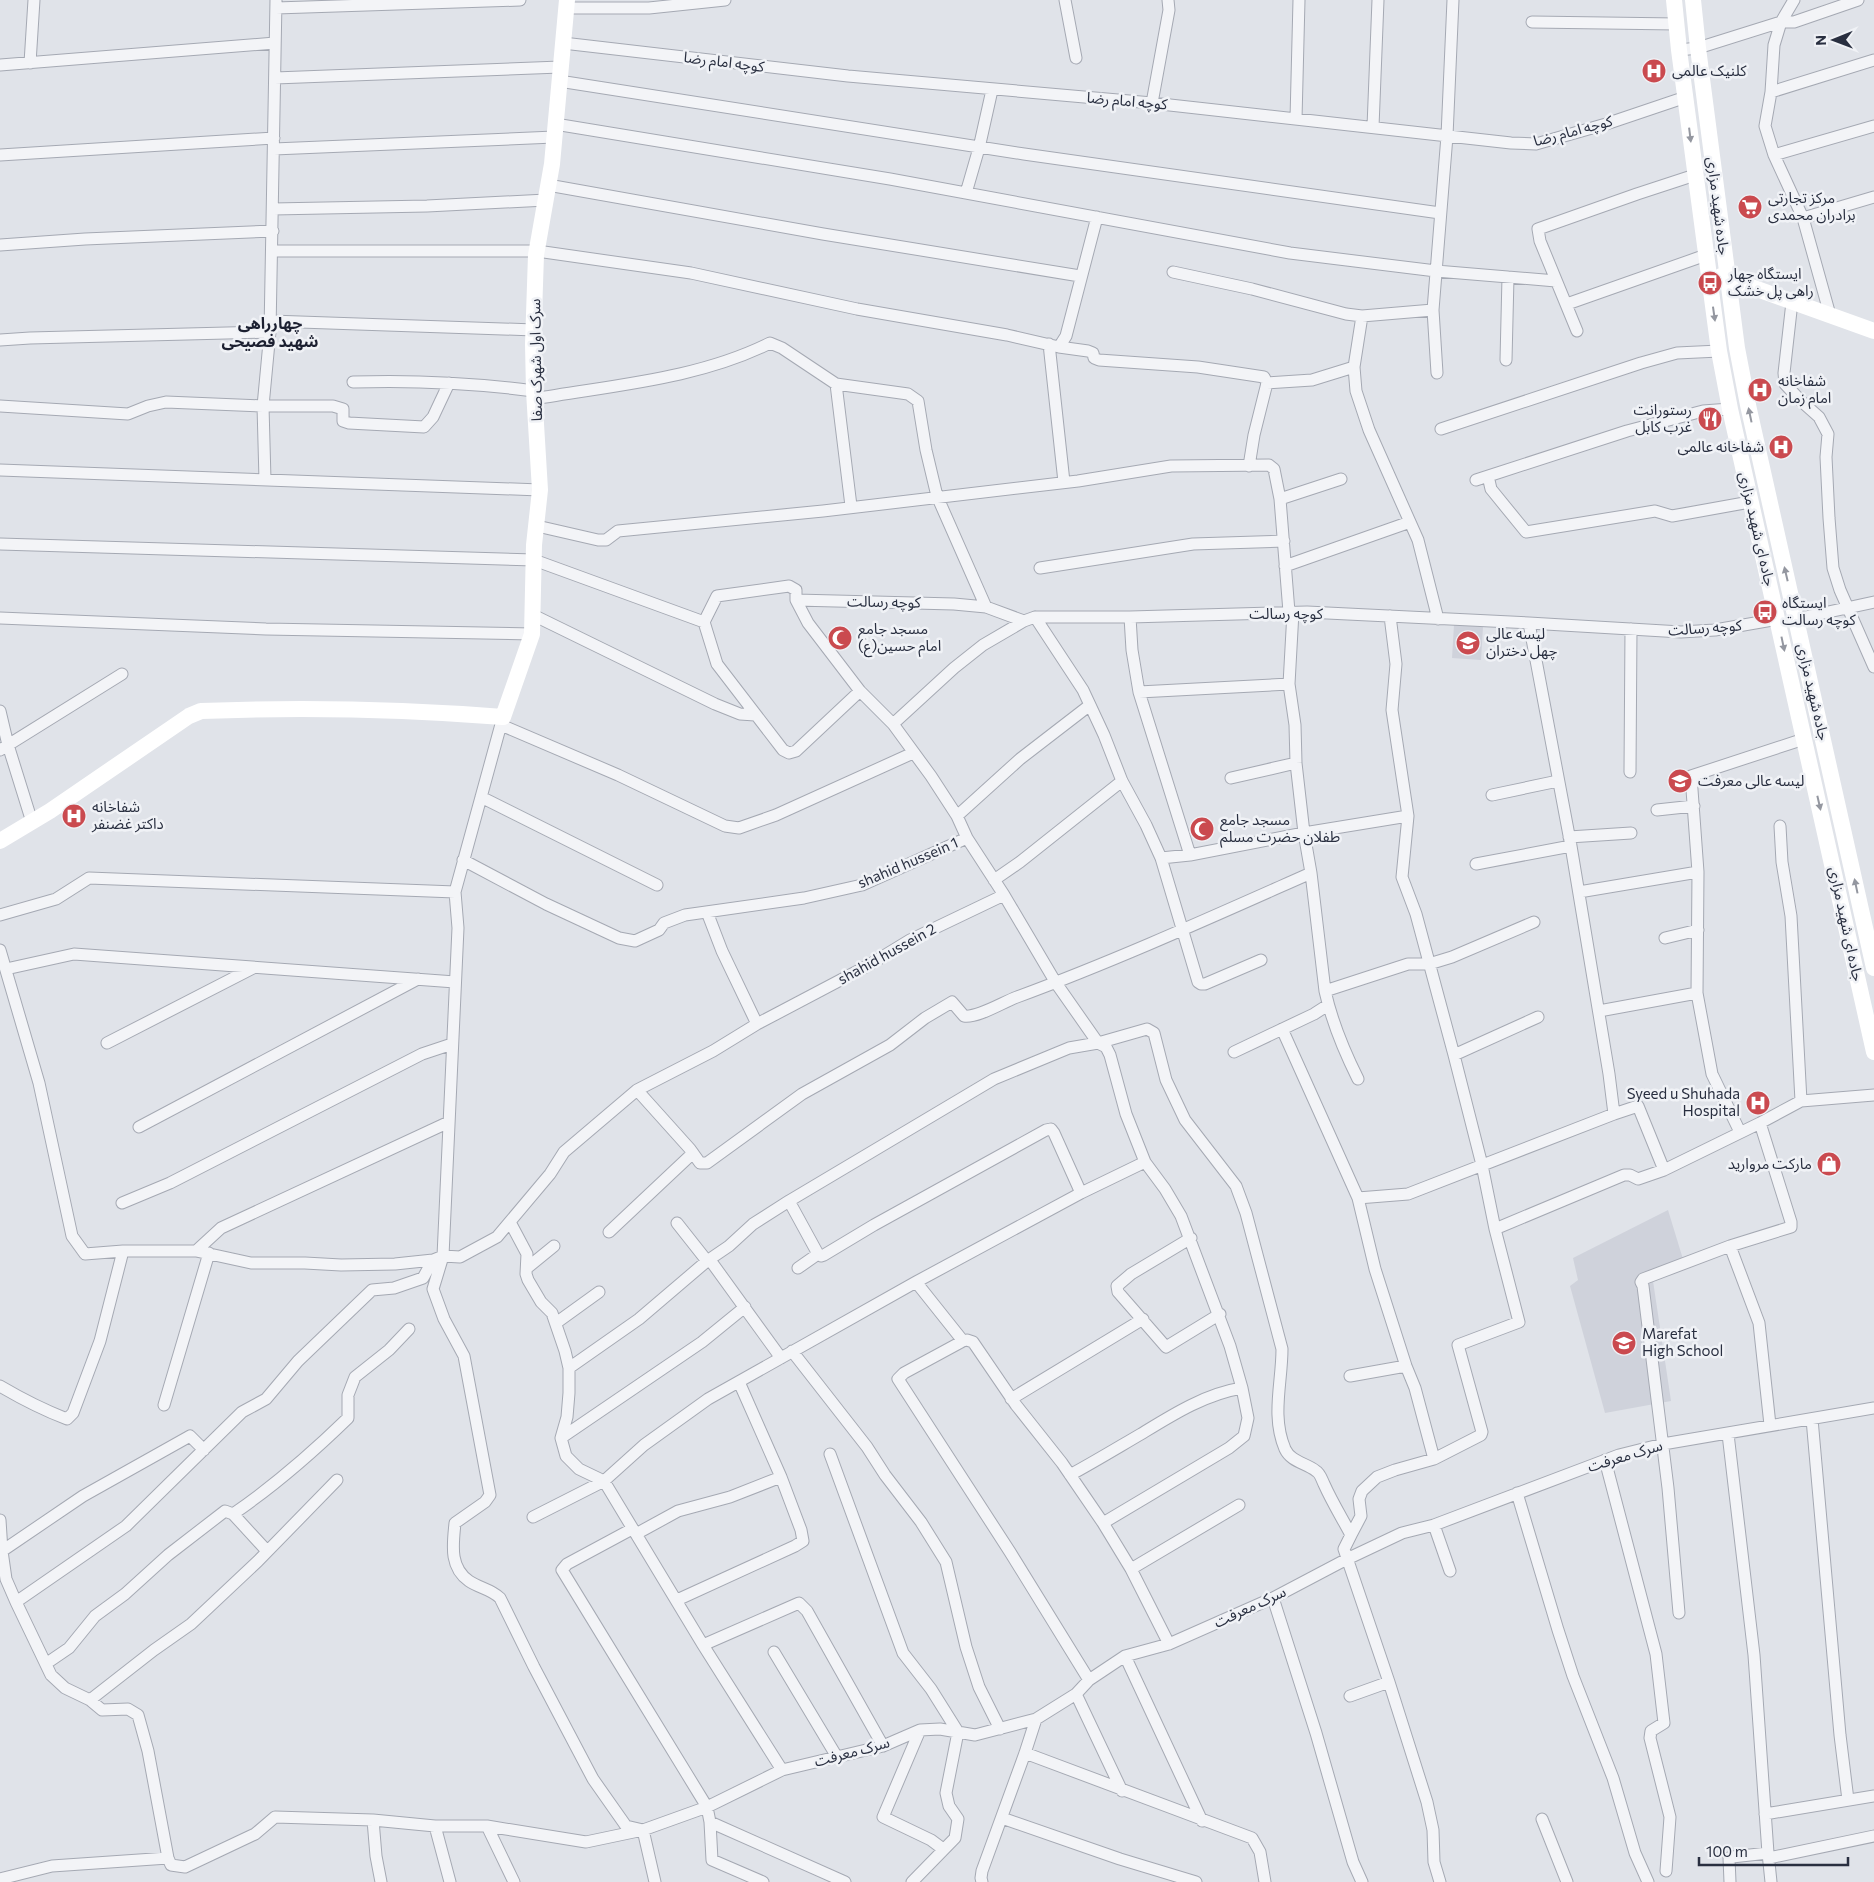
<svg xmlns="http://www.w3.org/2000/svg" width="1874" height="1882" font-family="Commissioner,'Noto Sans Arabic',sans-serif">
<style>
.built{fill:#cfd2db}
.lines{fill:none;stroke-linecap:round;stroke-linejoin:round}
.street-casing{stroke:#a5a9b3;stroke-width:13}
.street{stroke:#f3f4f7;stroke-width:11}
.secondary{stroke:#fff;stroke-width:16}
.oneway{fill:#9497a0}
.labels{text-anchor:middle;stroke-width:5;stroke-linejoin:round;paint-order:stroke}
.street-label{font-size:15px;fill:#292f40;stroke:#f0f2f6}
.poi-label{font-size:15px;fill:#292f40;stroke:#f0f2f6;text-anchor:start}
.neighbourhood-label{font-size:16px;font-weight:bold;fill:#1c2031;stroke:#f0f2f6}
</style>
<rect width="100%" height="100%" fill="#e0e3e9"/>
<path class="built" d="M 1454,625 L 1483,627 L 1481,660 L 1452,658 Z
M 1668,1210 L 1686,1269 L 1653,1281 L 1671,1401 L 1605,1413 L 1570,1286 L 1578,1280 L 1573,1258 Z"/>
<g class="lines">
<defs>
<path id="street" d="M 1065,0 L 1076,58
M 276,8 L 520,0
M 566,8 L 649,8 L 725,0
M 1532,22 L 1677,24
M 563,43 L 848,76 L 1152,103 L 1511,143 L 1536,144 L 1606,124 L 1686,97
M 1679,50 L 1698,48 L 1781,22 L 1794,0
M 30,63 L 34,0
M 0,65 L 275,43
M 275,78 L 560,67
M 559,81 L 1024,154 L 1440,213
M 1771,92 L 1874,60
M 1152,103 L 1169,10 L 1168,0
M 1296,119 L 1299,0
M 555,124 L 890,179 L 1290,253 L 1436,271 L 1556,281
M 1373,127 L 1378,0
M 274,149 L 554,137
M 0,155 L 274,138
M 1774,155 L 1874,126
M 548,185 L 823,234 L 1080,276
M 966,193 L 979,148 L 992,90
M 273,209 L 427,206 L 546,200
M 1803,218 L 1874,197
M 0,245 L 85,239 L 273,231
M 272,251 L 537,251 L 691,273 L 857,309 L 1007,335 L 1059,347 L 1066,336 L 1097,217
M 1173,272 L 1252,289 L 1346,314 L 1362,316 L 1433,310
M 1792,302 L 1784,373 L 1785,384 L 1801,401 L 1819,417 L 1828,434 L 1826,457 L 1829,518 L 1833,568 L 1840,590 L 1874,667
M 1567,304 L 1706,255
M 1830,315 L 1803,218 L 1774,155 L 1765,126 L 1771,92 L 1774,45 L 1781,22 L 1794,22 L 1858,0
M 1362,316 L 1354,367 L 1356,391 L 1369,430 L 1418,540 L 1438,619
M 271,321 L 534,330
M 1577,331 L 1540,241 L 1538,229 L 1637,194 L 1695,175
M 0,340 L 30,338 L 270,332
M 1049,344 L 1064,482
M 1059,347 L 1088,351 L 1093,353 L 1094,358 L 1099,360 L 1198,367 L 1264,377 L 1267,383 L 1254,435 L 1249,466
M 1506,360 L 1508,277
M 1437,373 L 1433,310 L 1447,136 L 1453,0
M 353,382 C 414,380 474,383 534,391
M 1267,383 L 1312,380 L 1354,367
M 836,384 L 851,506
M 534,399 C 614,385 698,379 770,343 L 782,348 L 836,384 L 908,394 L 918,401 L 926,450 L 937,496 L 986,607
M 0,406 L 128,414 L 148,406 L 166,402 L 263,406 L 333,406 L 343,409 L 343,421 L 349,423 L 424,427 L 433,417 L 449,383
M 1441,429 L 1641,363 L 1677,353 L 1719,351
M 0,470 L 540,490
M 1488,476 L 1491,489 L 1526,532 L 1655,511 L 1672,516 L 1750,502
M 265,480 L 263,406 L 270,332 L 276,0
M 1476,480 L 1627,431 L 1703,411 L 1730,409
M 1280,499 L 1341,479
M 537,526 L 598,540 L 606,540 L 618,531 L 823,511 L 1078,481 L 1171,466 L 1269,465 L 1274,469 L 1280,499 L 1289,612
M 0,544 L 534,560 L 704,622 L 717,596 L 789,586 L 796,590 L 796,600 L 808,623 L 860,691 L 893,724 L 931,776 L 957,816 L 967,838 L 1004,895 L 910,940 L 869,965 L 757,1024 L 713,1051 L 637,1090 L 564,1152 L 550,1174 L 497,1237 L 460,1257 L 443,1256 L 433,1260 L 423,1278 L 394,1288 L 372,1290 L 298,1361 L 266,1399 L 242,1412 L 126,1526 L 16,1602
M 1285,566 L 1410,522
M 1040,568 L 1193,544 L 1284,541
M 796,600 L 954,604 L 986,607 L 1024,621 L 1035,617 L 1130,617 L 1307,612 L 1529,623 L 1681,632 L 1715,630 L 1778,619
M 1293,612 L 1289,684 L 1295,725 L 1296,763 L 1304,833 L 1311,873 L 1325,991 C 1332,1022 1344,1051 1358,1079
M 533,615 L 715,704 L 740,714 L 755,715
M 1035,617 L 1083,690 L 1104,735 L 1122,781 L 1146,825 L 1161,858 L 1198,982 L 1201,984 L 1205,984 L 1261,960
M 1130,617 L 1132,650 L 1139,692 L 1190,855
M 0,618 L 266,629 L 532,634
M 1796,619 L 1874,602
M 704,622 L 717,664 L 783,750 L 789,753 L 796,751 L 860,691
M 1529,623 L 1571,846 L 1609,1074 L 1614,1114
M 1139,692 L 1289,684
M 0,711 L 8,745 L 32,822
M 503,717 L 455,892 L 458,928 L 443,1256 L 433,1289 L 444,1319 L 464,1356 L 490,1495 L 485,1502 L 455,1523 C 453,1544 449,1567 469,1581 C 479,1588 491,1589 500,1598 L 534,1667 L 593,1779 L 626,1826 L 643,1830 L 655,1882
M 893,724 L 954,668 L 983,645 L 1024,621
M 501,725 L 618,775 L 725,826 L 739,828 L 776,815 L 913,753
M 0,750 L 122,674
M 1630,772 L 1631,629
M 1231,778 L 1296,763
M 1492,795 L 1558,781
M 481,797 L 657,885
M 1657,810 L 1694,806
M 957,816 L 1020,759 L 1090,705
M 1780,826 L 1782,862 L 1791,916 L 1801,1101
M 1569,837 L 1631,833
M 1161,858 L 1190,855 L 1304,833 L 1408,816
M 463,860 L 546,904 L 619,938 L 635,941 L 659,930 L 664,923 L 685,915 L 804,898 L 862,885 L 967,838
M 1476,864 L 1571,846
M 994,880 L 1020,862 L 1122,781
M 1579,892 L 1698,872
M 1004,895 L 1056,983 L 1098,1043 L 1106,1047 L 1110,1055 L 1126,1114 L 1145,1162 L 1165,1189 L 1181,1216 L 1230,1346 L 1242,1388 L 1248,1418 L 1244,1436 L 1229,1448 L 1103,1523
M 707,912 L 722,951 L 757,1024
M 0,915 L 56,899 L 89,878 L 455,892
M 1665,938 L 1698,930
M 0,950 L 39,1083 L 72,1236 L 85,1254 L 123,1251 L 196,1251 L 251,1263 L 305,1263 L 341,1265 L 395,1264 L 433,1260
M 6,969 L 74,954 L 455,982
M 1325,991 L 1408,964 L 1429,964 L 1452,957 L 1534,922
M 1599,1011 L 1697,993
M 1282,1029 L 1358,1198 L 1375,1269 L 1406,1366 L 1415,1388 L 1434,1459
M 107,1043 L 253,968
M 1234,1052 L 1314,1014 L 1328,1005
M 1454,1055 L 1538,1017
M 637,1090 L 690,1149 L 700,1163 L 707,1163 L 802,1094 L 890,1045 L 925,1018 L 952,1002 L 964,1016 C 978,1018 1003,1002 1017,997 C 1117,960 1214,916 1311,873
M 139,1127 L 418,979
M 1740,1132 L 1712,1074 L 1697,993 L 1698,872 L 1691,776 L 1804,739
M 1358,1198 L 1408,1194 L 1614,1114 L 1638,1106 L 1664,1170
M 789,1201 L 818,1254 L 821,1256 L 824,1255 L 874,1225 L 1046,1130 L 1051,1129 L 1054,1133 L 1081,1193
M 122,1203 L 170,1183 L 422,1054 L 452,1044
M 510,1222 L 527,1254 L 526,1274 L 528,1280 L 541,1302 L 552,1313 L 565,1351 L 569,1368 L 569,1393 L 567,1417 L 561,1438 L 566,1456 L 579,1469 L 604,1481 L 703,1645 L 782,1770
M 677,1223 L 707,1261
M 1495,1229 L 1624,1175 L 1630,1175 L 1638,1179 L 1664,1170 L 1760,1123 L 1801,1101 L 1874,1095
M 609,1232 L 693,1153
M 1191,1238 L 1131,1274 L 1117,1286 L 1118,1292 L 1166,1347 L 1220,1314
M 1730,1246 L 1759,1323 L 1770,1425
M 196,1251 L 221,1228 L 449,1122
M 710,1260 L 781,1358
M 527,1268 L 554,1246
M 798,1268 L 818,1254
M 916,1282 L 963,1341
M 556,1323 L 599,1292
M 792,1351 L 867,1447 L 885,1475 L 921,1522 L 946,1562 L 966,1647 L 979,1687 L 1000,1729
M 569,1368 L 639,1319 L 707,1261 L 729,1246 L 753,1224 L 789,1201 L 994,1079 L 1069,1048 L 1098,1043 L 1147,1029 L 1154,1033 L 1166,1080 L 1185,1120 L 1236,1186 L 1246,1213 L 1282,1349 C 1282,1383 1271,1416 1285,1449 C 1291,1462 1306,1463 1316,1471 C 1320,1473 1322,1480 1324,1484 C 1332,1502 1342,1518 1351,1535 L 1344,1549 L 1389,1682 L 1427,1802 L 1433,1830 L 1434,1862 L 1440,1882
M 1350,1376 L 1406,1366
M 0,1386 C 22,1399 44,1410 67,1419 L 73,1413 L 100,1341 L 123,1251
M 1011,1399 L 1143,1319
M 164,1405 L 209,1253
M 1812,1419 L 1840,1735 L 1848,1800
M 1728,1434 L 1754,1655 L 1768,1853 L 1771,1882
M 561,1438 L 702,1342 L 745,1307
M 830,1454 L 903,1653 L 931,1689 L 958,1732 L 946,1793 L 949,1806 L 958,1819 L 955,1838 L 912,1882
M 1605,1460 L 1656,1654 L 1664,1723 L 1651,1731 L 1650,1738 L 1670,1817 L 1666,1871
M 1070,1475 C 1094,1462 1117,1448 1141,1434 C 1172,1415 1205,1394 1242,1388
M 1517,1493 L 1558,1630 L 1573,1676 L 1613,1778 L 1635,1853 L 1648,1882
M 233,1514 L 267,1551
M 533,1517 L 604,1481 L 644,1445 L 708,1399 L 916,1282 L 1081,1193 L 1145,1162
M 0,1520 L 2,1551 L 6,1579 L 16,1602 L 51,1675 L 65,1688 L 90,1700 L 102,1710 L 128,1709 L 138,1715 L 148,1751 L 168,1858 L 171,1865 L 185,1867 L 255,1834 L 275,1817 L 373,1820 L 435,1826 L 487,1826 L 586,1842 L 643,1830 L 707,1807 L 782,1770 L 883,1746 L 920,1730 L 940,1729 L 975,1735 L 1036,1719 L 1076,1694 L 1089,1680 L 1125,1656 L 1169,1644 L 1273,1598 L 1347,1559 L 1402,1533 L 1434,1525 L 1619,1455 L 1663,1444 L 1874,1408
M 1434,1525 L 1450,1571
M 632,1529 L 567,1564 L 562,1570 L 707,1807 L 710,1822 L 712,1860 L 763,1882
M 636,1534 L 678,1511 L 730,1497 L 781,1477
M 1351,1535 L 1361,1516 L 1359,1499 L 1362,1491 L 1377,1477 L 1395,1470 L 1434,1459 L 1481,1435 L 1482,1432 L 1458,1345 L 1519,1322 L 1495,1229 L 1482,1165 L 1454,1055 L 1416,914 L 1402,877 L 1408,816 L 1392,710 L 1396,664 L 1390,616
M 2,1551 L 83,1496 L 190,1436 L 204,1450
M 1131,1569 L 1239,1505
M 1273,1598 L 1316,1733 L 1353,1862 L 1362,1882
M 677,1600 L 795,1546 L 803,1541 L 801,1530 L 781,1477 L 739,1382
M 1679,1613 L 1668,1488 L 1643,1286 L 1641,1282 L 1643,1279 L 1730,1246 L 1791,1227 L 1791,1222 L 1760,1123
M 703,1645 L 799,1603 L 807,1611 L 883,1746
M 774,1652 L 837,1757
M 1125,1656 L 1202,1821
M 47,1663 L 69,1648 L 95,1616 L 125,1594 L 168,1555 L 225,1511 L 233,1514 C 274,1486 312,1453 348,1418 L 348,1395 L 355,1377 L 389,1350 L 409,1329
M 1089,1680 L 1010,1552 L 898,1379 L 904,1373 L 963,1341 L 967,1340 L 973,1342 L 1016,1405 L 1062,1463 L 1103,1523 L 1131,1569 L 1169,1644
M 1076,1694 L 1122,1791
M 1350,1696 L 1389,1682
M 90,1700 L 154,1650 L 191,1624 L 258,1561 L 337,1480
M 920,1730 L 883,1817 L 931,1840 L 943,1849
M 1025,1753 L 1252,1838 L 1260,1852 L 1265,1882
M 1765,1814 L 1874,1796
M 1002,1818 L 1120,1859 L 1196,1882
M 1542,1819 L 1567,1882
M 373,1820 L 376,1856 L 381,1882
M 710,1822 L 845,1882
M 435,1826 L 450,1882
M 487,1826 L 514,1882
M 1769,1858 L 1874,1836
M 0,1879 L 52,1866 L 168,1858
M 982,1882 L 981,1878 L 982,1871 L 1025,1753 L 1036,1719
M 1730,1882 L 1729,1858 L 1732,1857 L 1768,1853"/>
</defs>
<use href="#street" class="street-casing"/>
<use href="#street" class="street"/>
<path class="secondary" d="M 1674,0 L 1679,50 L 1719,351 L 1730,409 L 1874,1052
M 1693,0 L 1698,48 L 1737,348 L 1748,405 L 1874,968
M 1721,276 L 1874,331
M 0,841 L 50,811 L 189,716 L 201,711 C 301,707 402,709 503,717 L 532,634 L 534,545 L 540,490 L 534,391 L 533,344 L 536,255 L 552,164 L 567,0"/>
</g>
<defs><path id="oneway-solid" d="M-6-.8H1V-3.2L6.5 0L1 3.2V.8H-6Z" transform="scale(1.25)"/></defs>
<g class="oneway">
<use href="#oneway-solid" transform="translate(1690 135) rotate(83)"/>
<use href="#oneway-solid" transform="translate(1714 314) rotate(82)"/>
<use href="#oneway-solid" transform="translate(1750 415) rotate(-102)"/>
<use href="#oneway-solid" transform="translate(1786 574) rotate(-103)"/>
<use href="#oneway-solid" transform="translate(1783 644) rotate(78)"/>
<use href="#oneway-solid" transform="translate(1819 803) rotate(77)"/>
<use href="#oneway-solid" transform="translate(1856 886) rotate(-102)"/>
</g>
<defs>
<symbol id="hospital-disc" viewBox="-11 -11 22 22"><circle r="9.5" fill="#ca4a4f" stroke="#f0f2f6"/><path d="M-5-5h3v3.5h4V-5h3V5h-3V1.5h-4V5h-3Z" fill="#fff"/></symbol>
<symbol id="supermarket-disc" viewBox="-11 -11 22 22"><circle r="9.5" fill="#ca4a4f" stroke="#f0f2f6"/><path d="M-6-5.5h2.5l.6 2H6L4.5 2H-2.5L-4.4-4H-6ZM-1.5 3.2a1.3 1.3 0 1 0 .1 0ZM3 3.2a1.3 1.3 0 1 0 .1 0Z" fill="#fff"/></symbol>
<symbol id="bus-disc" viewBox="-11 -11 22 22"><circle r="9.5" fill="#ca4a4f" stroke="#f0f2f6"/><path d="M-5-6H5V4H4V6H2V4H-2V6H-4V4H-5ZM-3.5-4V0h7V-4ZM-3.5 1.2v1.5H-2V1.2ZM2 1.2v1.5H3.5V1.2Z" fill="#fff"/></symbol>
<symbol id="restaurant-disc" viewBox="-11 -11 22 22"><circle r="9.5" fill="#ca4a4f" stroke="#f0f2f6"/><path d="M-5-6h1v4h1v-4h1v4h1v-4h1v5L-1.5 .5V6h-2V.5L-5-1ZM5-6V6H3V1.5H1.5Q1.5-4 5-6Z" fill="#fff"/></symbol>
<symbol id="mosque-disc" viewBox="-11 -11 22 22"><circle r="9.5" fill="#ca4a4f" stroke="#f0f2f6"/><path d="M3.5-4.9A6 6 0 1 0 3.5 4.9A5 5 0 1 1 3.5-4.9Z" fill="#fff"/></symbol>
<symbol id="school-disc" viewBox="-11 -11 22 22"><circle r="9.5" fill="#ca4a4f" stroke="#f0f2f6"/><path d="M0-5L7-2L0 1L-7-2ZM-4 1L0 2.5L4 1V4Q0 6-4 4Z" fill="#fff"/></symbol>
<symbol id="shop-disc" viewBox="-11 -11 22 22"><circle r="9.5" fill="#ca4a4f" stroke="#f0f2f6"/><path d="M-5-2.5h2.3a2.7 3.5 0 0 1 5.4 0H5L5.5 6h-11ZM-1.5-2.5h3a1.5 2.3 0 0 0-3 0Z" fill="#fff"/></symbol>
</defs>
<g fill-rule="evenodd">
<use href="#hospital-disc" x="1640" y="57" width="28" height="28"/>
<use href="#supermarket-disc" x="1736" y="193" width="28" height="28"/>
<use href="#bus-disc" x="1696" y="269" width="28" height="28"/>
<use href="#hospital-disc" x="1746" y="376" width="28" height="28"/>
<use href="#restaurant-disc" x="1696" y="405" width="28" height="28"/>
<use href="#hospital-disc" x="1767" y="433" width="28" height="28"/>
<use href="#bus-disc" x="1751" y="598" width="28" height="28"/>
<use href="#mosque-disc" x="826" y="624" width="28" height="28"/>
<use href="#school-disc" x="1454" y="629" width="28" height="28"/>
<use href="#school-disc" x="1666" y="767" width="28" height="28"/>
<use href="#hospital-disc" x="60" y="802" width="28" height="28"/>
<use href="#mosque-disc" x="1188" y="815" width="28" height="28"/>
<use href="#hospital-disc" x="1744" y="1089" width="28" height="28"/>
<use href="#shop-disc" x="1815" y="1150" width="28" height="28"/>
<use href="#school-disc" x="1610" y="1329" width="28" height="28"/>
</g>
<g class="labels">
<g class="street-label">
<text transform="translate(724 62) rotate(7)" y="5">کوچه امام رضا</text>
<text transform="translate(1127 101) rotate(5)" y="5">کوچه امام رضا</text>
<text transform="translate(1573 131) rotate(-15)" y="5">کوچه امام رضا</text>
<text transform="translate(1718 206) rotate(83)" y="5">جاده شهید مزاری</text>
<text transform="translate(536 360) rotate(-91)" y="5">سرک اول شهرک صفا</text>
<text transform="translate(1757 529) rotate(77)" y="5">جاده ای شهید مزاری</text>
<text transform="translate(884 602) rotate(1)" y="5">کوچه رسالت</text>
<text x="1286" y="619">کوچه رسالت</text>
<text transform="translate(1705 628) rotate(-4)" y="5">کوچه رسالت</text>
<text transform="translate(1813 692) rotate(77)" y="5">جاده شهید مزاری</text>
<text transform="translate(908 863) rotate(-23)" y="5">shahid hussein 1</text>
<text transform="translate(1846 924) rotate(78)" y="5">جاده ای شهید مزاری</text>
<text transform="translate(887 954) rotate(-29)" y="5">shahid hussein 2</text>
<text transform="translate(1625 1456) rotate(-17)" y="5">سرک معرفت</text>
<text transform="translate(1250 1607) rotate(-25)" y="5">سرک معرفت</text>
<text transform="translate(852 1752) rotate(-15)" y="5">سرک معرفت</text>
</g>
<g class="poi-label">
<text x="1672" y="76">کلنیک عالمی</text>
<text x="1768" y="203">مرکز تجارتی<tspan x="1768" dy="17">برادران محمدی</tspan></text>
<text x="1728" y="279">ایستگاه چهار<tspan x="1728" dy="17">راهی پل خشک</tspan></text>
<text x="1778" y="386">شفاخانه<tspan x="1778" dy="17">امام زمان</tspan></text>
<text x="1692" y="415" text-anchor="end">رستورانت<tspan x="1692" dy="17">غرب کابل</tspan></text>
<text x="1764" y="452" text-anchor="end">شفاخانه عالمی</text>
<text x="1782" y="608">ایستگاه<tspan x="1782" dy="17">کوچه رسالت</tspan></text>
<text x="858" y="634">مسجد جامع<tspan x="858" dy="17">امام حسین(ع)</tspan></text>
<text x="1486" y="639">لیسه عالی<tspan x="1486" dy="17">چهل دختران</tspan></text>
<text x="1698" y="786">لیسه عالی معرفت</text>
<text x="92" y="812">شفاخانه<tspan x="92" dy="17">داکتر غضنفر</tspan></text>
<text x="1220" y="825">مسجد جامع<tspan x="1220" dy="17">طفلان حضرت مسلم</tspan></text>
<text x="1740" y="1099" text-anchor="end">Syeed u Shuhada<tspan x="1740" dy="17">Hospital</tspan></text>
<text x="1812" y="1169" text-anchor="end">مارکت مروارید</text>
<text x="1642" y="1339">Marefat<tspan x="1642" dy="17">High School</tspan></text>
</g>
<g class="neighbourhood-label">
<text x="270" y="329">چهارراهی<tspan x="270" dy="18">شهید فصیحی</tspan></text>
</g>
</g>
<g transform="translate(1834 40) rotate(269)" stroke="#f0f2f6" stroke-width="4" paint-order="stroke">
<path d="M0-4L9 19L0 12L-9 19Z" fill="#292f40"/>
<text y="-8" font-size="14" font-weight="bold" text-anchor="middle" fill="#292f40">N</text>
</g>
<path d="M1699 1857v8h149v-8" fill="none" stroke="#292f40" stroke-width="2.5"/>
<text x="1706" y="1857" font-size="15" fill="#292f40" stroke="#f0f2f6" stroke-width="4" paint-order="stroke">100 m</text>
</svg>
